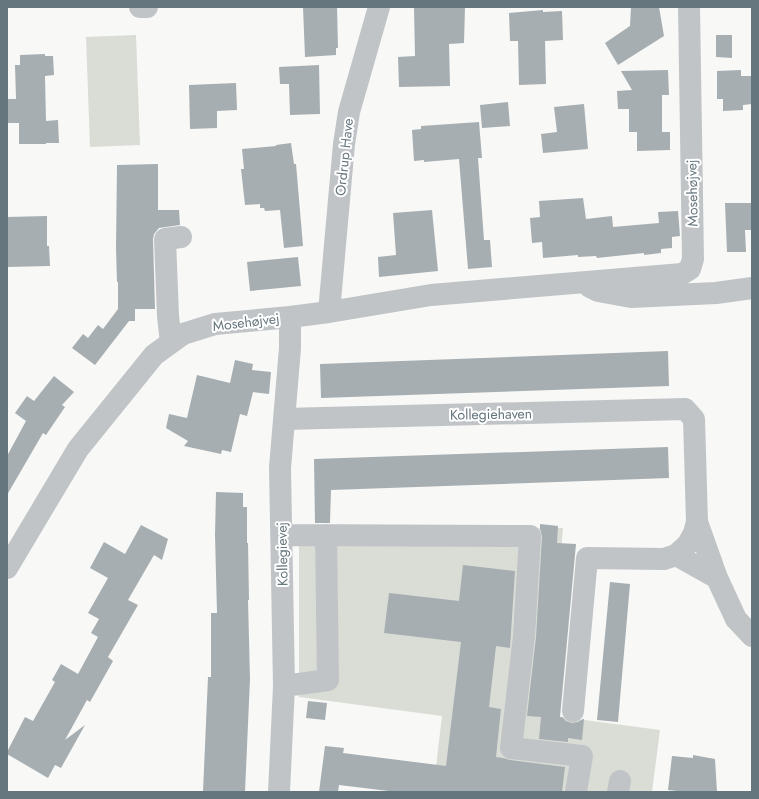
<svg xmlns="http://www.w3.org/2000/svg" width="759" height="799" font-family="Jost,sans-serif">
<style>
.green{fill:#d9ddd6}
.building{fill:#a6aeb2}
.lines{fill:none;stroke-linecap:round;stroke-linejoin:round}
.minor{stroke:#c0c4c7;stroke-width:22}
.labels{text-anchor:middle;stroke-width:4;stroke-linejoin:round;paint-order:stroke}
.street-label{font-size:14px;fill:#66767e;stroke:#fff}
</style>
<rect width="100%" height="100%" fill="#f8f8f6"/>
<path class="green" d="M 136,35 L 140,145 L 90,147 L 86,37 Z
M 563,528 L 547,715 L 660,730 L 652,792 L 433,792 L 442,716 L 299,697 L 299,532 Z"/>
<path class="building" d="M 303,7 L 337,7 L 338,48 L 336,48 L 336,55 L 305,57 Z
M 465,7 L 464,43 L 449,44 L 450,86 L 399,87 L 398,57 L 415,56 L 414,8 Z
M 631,7 L 659,7 L 664,36 L 618,65 L 605,43 L 630,26 Z
M 543,10 L 543,12 L 562,11 L 563,40 L 545,41 L 546,84 L 519,85 L 518,41 L 510,41 L 509,13 Z
M 716,35 L 732,35 L 732,58 L 716,57 Z
M 45,54 L 45,56 L 53,56 L 54,75 L 45,76 L 46,121 L 58,120 L 59,143 L 46,143 L 46,144 L 19,144 L 19,123 L 7,123 L 7,99 L 16,99 L 15,65 L 20,65 L 20,55 Z
M 319,65 L 320,114 L 290,115 L 289,84 L 280,84 L 279,67 Z
M 668,70 L 669,95 L 662,95 L 662,132 L 670,132 L 670,150 L 637,151 L 637,132 L 629,132 L 629,109 L 618,109 L 617,91 L 632,90 L 621,71 Z
M 741,70 L 741,76 L 752,76 L 752,104 L 743,105 L 743,110 L 723,111 L 723,99 L 717,99 L 717,71 Z
M 236,83 L 237,110 L 217,111 L 217,128 L 190,129 L 189,85 Z
M 508,102 L 510,126 L 482,128 L 480,105 Z
M 584,104 L 588,149 L 543,153 L 541,134 L 557,132 L 554,107 Z
M 479,122 L 482,158 L 478,158 L 484,240 L 490,240 L 492,267 L 468,269 L 459,159 L 424,162 L 424,160 L 414,161 L 412,130 L 421,129 L 421,126 Z
M 291,143 L 294,164 L 296,164 L 303,246 L 284,248 L 280,210 L 265,211 L 264,208 L 260,208 L 260,204 L 245,205 L 241,169 L 244,169 L 242,149 L 276,146 L 276,145 Z
M 158,164 L 158,210 L 179,210 L 180,225 L 159,228 L 154,234 L 153,239 L 155,309 L 135,309 L 135,321 L 129,321 L 95,365 L 72,348 L 83,334 L 88,338 L 98,325 L 103,329 L 118,309 L 118,282 L 117,282 L 116,248 L 117,165 Z
M 583,198 L 586,219 L 612,216 L 613,227 L 659,223 L 658,212 L 678,211 L 680,236 L 672,237 L 672,248 L 661,249 L 661,253 L 644,255 L 644,253 L 597,258 L 596,256 L 578,257 L 578,255 L 543,258 L 542,242 L 532,243 L 530,218 L 540,217 L 539,201 Z
M 725,203 L 752,203 L 752,230 L 745,230 L 746,252 L 727,252 Z
M 432,210 L 438,271 L 379,277 L 378,257 L 396,255 L 393,213 Z
M 47,216 L 47,246 L 49,246 L 50,266 L 7,267 L 7,217 Z
M 298,257 L 301,286 L 250,291 L 247,262 Z
M 668,351 L 669,386 L 321,398 L 320,364 Z
M 235,360 L 253,364 L 252,370 L 271,372 L 269,394 L 253,392 L 247,416 L 240,414 L 231,452 L 222,450 L 221,454 L 184,446 L 188,441 L 166,428 L 169,414 L 187,418 L 197,375 L 230,383 Z
M 54,376 L 74,392 L 62,405 L 65,407 L 46,435 L 43,433 L 7,495 L 7,456 L 26,421 L 15,413 L 27,396 L 34,401 Z
M 668,447 L 669,478 L 331,490 L 330,523 L 315,523 L 314,459 Z
M 216,492 L 243,493 L 243,507 L 247,507 L 247,543 L 248,543 L 249,600 L 248,600 L 250,679 L 245,792 L 203,792 L 208,677 L 211,677 L 211,613 L 217,613 L 215,535 Z
M 540,524 L 558,526 L 557,543 L 576,544 L 560,717 L 562,717 L 566,721 L 572,723 L 578,722 L 583,719 L 584,719 L 582,740 L 568,738 L 568,742 L 539,739 L 541,717 L 527,716 L 536,637 L 542,537 L 541,531 L 540,529 Z
M 141,525 L 168,539 L 162,560 L 154,555 L 128,600 L 138,605 L 108,657 L 113,661 L 90,702 L 87,700 L 65,740 L 85,725 L 61,768 L 55,765 L 48,778 L 7,754 L 7,752 L 25,717 L 33,721 L 55,682 L 52,680 L 61,664 L 78,674 L 98,637 L 91,633 L 99,619 L 88,613 L 108,578 L 90,568 L 104,542 L 125,554 Z
M 463,565 L 515,571 L 510,648 L 496,646 L 489,707 L 501,709 L 496,757 L 503,758 L 510,760 L 565,767 L 562,792 L 397,792 L 339,785 L 338,792 L 319,792 L 325,746 L 344,748 L 343,753 L 446,766 L 461,642 L 384,633 L 389,593 L 459,601 Z
M 610,582 L 630,584 L 618,722 L 597,720 Z
M 308,701 L 327,703 L 325,720 L 306,718 Z
M 693,755 L 715,759 L 717,792 L 687,792 L 668,790 L 672,756 L 693,758 Z"/>
<g class="lines">
<path class="minor" d="M 140,7 L 147,7
M 590,287 L 598,291 L 631,297 L 716,293 L 752,288
M 329,312 L 344,144 L 349,112 L 379,7
M 171,343 L 168,316 L 165,239 L 181,237
M 284,419 L 685,409 L 694,419 L 697,522 L 694,533 L 688,544 L 676,555 L 664,559 L 587,558 L 573,711
M 697,522 L 717,578 L 736,619 L 752,636
M 282,535 L 530,536 L 524,636 L 511,748 L 582,756 L 576,792
M 676,555 L 717,578
M 7,568 L 78,449 L 154,355 L 183,334 L 215,324 L 290,317 L 329,312 L 431,295 L 682,274 L 690,269 L 693,259 L 689,7
M 284,686 L 328,680 L 326,535
M 279,792 L 284,686 L 280,468 L 290,348 L 290,317
M 618,792 L 620,781"/>
</g>
<g class="labels">
<g class="street-label">
<text transform="translate(344 157) rotate(-84)" y="5">Ordrup Have</text>
<text transform="translate(692 193) rotate(-91)" y="5">Mosehøjvej</text>
<text transform="translate(246 322) rotate(-7)" y="5">Mosehøjvej</text>
<text transform="translate(491 414) rotate(-1)" y="5">Kollegiehaven</text>
<text transform="translate(282 554) rotate(-91)" y="5">Kollegievej</text>
</g>
</g>
<rect width="759" height="799" fill="none" stroke="#66767e" stroke-width="16"/>
</svg>
